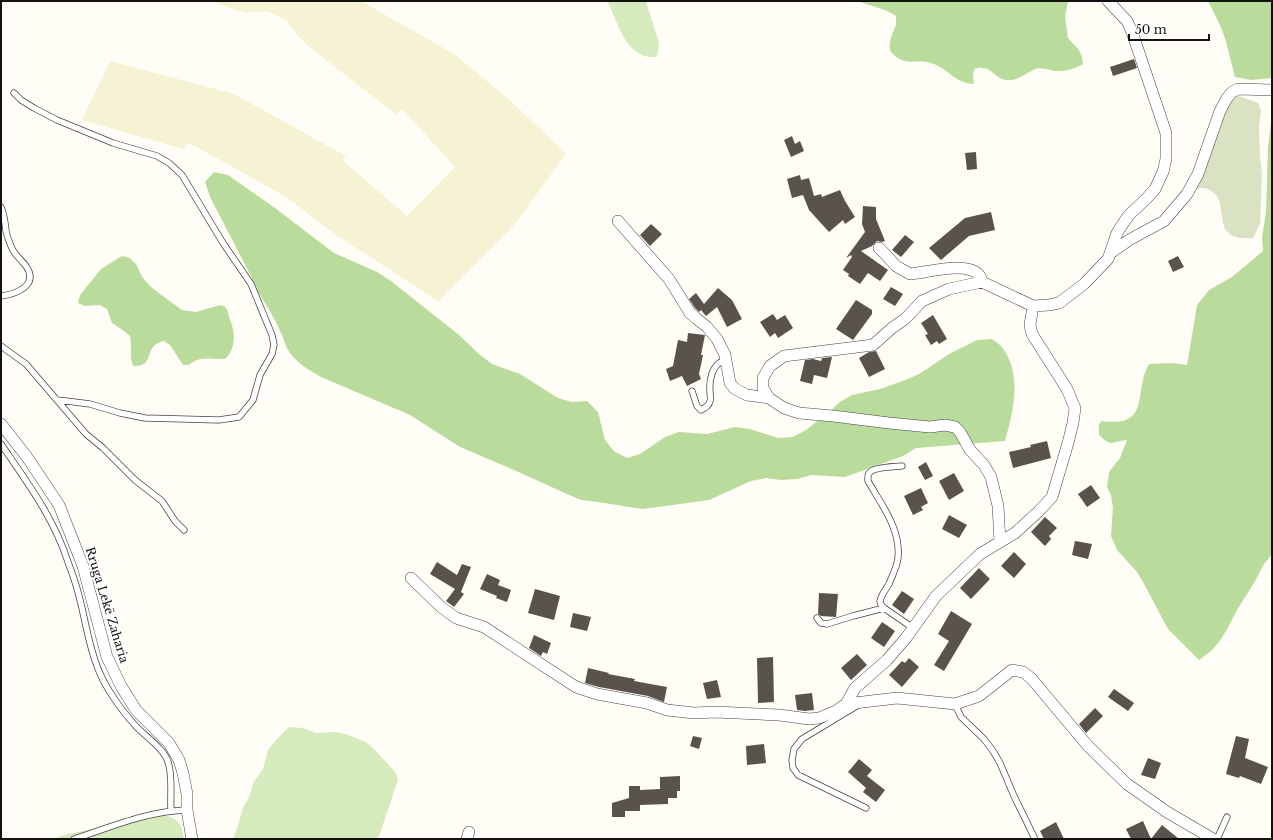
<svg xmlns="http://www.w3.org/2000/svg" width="1273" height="840" font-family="'Libre Baskerville',serif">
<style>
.farmland{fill:#f6f3d4}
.green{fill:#d5ebbd}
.forest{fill:#b9dc9c}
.cemetery{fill:#d9e3c4}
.building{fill:#5a524d}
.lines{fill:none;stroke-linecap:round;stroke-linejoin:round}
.lane-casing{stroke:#444;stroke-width:7}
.street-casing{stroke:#444;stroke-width:12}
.lane{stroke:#fff;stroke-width:5.5}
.street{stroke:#fff;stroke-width:11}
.labels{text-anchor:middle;stroke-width:4;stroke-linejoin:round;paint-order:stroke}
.street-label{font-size:12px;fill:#111;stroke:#fff}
</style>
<rect width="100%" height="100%" fill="#fffdf5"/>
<path class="farmland" d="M 211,1 L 361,1 L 454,54 L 512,102 L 566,154 L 514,225 L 438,301 L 336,235 L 285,196 L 189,143 L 183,149 L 82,120 L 110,61 L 234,94 L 346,156 L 342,160 L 407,216 L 455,167 L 402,109 L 397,115 L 309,47 L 299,37 L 286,20 L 268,11 L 245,13 Z"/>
<path class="green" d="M 607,1 L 646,1 L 659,43 L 657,57 C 653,57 646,57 642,55 C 622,46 617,19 607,1 Z
M 290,727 L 302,728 L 316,733 L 336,732 L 345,734 L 366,742 L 375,750 L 396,773 L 398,780 L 378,839 L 233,839 L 238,826 L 242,810 L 250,795 L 253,783 L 263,769 L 268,750 L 276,740 L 287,729 Z
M 165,815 C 179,820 182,824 184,839 L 52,839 L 68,834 Z"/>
<path class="forest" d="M 858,1 L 1068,1 L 1065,16 L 1068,38 L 1079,50 L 1082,57 L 1083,64 C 1076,68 1068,71 1060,71 C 1052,72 1043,66 1035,69 C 1026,73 1018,81 1007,80 C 993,79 992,63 974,69 L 973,76 L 974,84 C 954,83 948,68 931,63 C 917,59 908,66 895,56 C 894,55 892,53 891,52 C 887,43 893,33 896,25 C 896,22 896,19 896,16 C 883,7 872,7 858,1 Z
M 1208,1 L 1272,1 L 1272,78 L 1251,80 L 1235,77 L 1225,38 L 1219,23 Z
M 1272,113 L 1272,554 L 1264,564 L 1254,583 L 1237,610 L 1226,631 L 1219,642 L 1211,651 L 1199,660 L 1168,629 L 1143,582 L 1137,572 L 1117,550 L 1111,536 L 1113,508 L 1111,495 L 1107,487 L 1109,472 L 1120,458 L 1127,440 C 1112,441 1112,448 1099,435 L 1099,424 L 1102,421 C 1152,428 1133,391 1149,364 L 1172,363 L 1187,365 L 1197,305 L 1209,290 L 1232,277 L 1263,251 L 1262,237 L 1266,212 L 1268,148 Z
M 214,172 L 228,175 L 275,208 L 334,253 L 377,272 L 391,281 L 459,335 L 479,354 L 492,364 L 520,374 L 558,398 L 572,402 L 587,401 L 598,412 L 605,440 L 614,451 L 627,458 L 640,454 L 665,437 L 679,432 L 707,434 L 735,427 L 750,429 L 778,438 L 793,437 L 806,430 L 829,412 L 840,402 L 852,395 L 880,389 L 908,379 L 921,373 L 949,354 L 977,340 L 992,339 C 996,342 1001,345 1004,350 C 1022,377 1013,412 1005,441 L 916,448 L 903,456 L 845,477 L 812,475 L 797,479 L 781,480 L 766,478 L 751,481 L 709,500 L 643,509 L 629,507 L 598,502 L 581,500 L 567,494 L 514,470 L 460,447 L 410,415 L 321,377 C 309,370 295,362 288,350 C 285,345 284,340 282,335 C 274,317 264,299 251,284 L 252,278 L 210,197 L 205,182 Z
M 122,256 L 130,258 L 136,264 L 142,277 L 152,288 L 182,310 L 196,312 L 220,305 C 222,306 225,306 226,308 C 228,310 228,315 229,317 C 235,330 237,348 225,359 C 211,360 201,355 189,365 L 183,365 L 170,345 L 164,341 C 142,345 157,367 133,366 L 131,359 L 131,344 L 130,336 L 124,331 L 112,323 L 107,309 L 100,305 L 85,306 L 78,303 L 80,295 L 101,269 Z"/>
<path class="cemetery" d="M 1235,96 L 1239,96 L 1258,103 L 1261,111 L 1259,127 L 1260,156 L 1262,176 L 1260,224 L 1253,238 C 1246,238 1238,239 1231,235 C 1217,227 1226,203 1214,193 C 1208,188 1204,187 1196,189 L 1230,98 Z"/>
<path class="building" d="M 1134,59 L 1137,68 L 1113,76 L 1110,67 Z
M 792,136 L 795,144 L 800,141 L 804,151 L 791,157 L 784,140 Z
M 976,152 L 977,169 L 967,170 L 965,153 Z
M 800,175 L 801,180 L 809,178 L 814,196 L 821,194 L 822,197 L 840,190 L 845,201 L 855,217 L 845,224 L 843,220 L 829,232 L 809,210 L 803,195 L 792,198 L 787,179 Z
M 863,206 L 876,207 L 876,219 L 885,241 L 882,242 L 877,241 L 872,246 L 861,251 L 888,270 L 880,281 L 868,273 L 860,284 L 848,276 L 849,274 L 843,270 L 852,257 L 851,255 L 846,258 L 865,232 L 862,224 Z
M 991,212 L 995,230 L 969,236 L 941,260 L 929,248 L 965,218 Z
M 651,224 L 662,234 L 650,246 L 640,235 Z
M 905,235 L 914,242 L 901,257 L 892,250 Z
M 1178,256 L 1184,267 L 1173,272 L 1168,261 Z
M 891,287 L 903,294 L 895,306 L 883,299 Z
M 718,288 L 732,300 L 742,319 L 727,327 L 717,307 L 706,316 L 701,310 L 699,312 L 695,308 L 689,299 L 696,293 L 704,304 Z
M 856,300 L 872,310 L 872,314 L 853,340 L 836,329 Z
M 773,314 L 777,320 L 785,315 L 793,328 L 778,338 L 775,333 L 770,337 L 760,322 Z
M 933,315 L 947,339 L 939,344 L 937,341 L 931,345 L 925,335 L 928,334 L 921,323 Z
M 688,333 L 705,335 L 701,355 L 703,355 L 699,374 L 701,379 L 687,386 L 682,376 L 670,381 L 666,369 L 673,366 L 678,340 L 687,342 Z
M 876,351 L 885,369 L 869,377 L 859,358 L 869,352 Z
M 832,357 L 827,378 L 814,375 L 812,384 L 800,381 L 805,360 L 813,359 L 821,361 L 822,358 Z
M 1047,441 L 1051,458 L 1013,468 L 1009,452 L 1031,447 L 1030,445 Z
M 926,462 L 933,476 L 925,480 L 918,467 Z
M 954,473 L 964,491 L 949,500 L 939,481 Z
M 1091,485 L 1100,498 L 1087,507 L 1078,494 Z
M 921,488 L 928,503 L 921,507 L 923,510 L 913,515 L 904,496 Z
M 949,515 L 967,525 L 959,538 L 942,529 Z
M 1045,517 L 1057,528 L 1049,536 L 1051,539 L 1045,546 L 1031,532 Z
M 1075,541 L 1092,544 L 1088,559 L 1072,555 Z
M 1014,552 L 1026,564 L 1014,578 L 1001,566 Z
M 437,562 L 457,575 L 462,564 L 471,567 L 461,592 L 464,594 L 454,607 L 446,601 L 455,589 L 430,574 Z
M 979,568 L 990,579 L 971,599 L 960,588 Z
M 487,574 L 500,580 L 498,585 L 511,590 L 507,602 L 496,598 L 497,596 L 480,589 Z
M 535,589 L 560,596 L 554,620 L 528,613 Z
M 902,591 L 914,599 L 904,614 L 892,605 Z
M 819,593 L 838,594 L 836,617 L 821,616 L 818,614 Z
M 951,611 L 972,624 L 944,671 L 934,665 L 949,641 L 938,634 Z
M 573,613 L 591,617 L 587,631 L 570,627 Z
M 882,622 L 895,631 L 884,647 L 871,638 Z
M 534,635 L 551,643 L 547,654 L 543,652 L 541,656 L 529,648 Z
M 857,654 L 867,665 L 851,680 L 841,668 Z
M 773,657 L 774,702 L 758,703 L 757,658 Z
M 909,658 L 919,667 L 902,687 L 889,675 L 902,661 L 905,663 Z
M 588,668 L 609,673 L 608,674 L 635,679 L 634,681 L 667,687 L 664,702 L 648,696 L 599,687 L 585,683 Z
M 717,680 L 721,697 L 707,699 L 703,683 Z
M 1114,689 L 1134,703 L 1128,711 L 1108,697 Z
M 812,693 L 814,710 L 805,711 L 797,710 L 795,695 Z
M 1095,708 L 1103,716 L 1086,733 L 1079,724 Z
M 693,736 L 702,738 L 699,749 L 690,746 Z
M 1236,736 L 1249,739 L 1245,758 L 1268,767 L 1261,784 L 1240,776 L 1239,778 L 1226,774 Z
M 764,744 L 766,763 L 747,765 L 746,746 Z
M 1148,758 L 1161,763 L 1155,779 L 1141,775 Z
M 859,759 L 872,770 L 867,776 L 885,790 L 876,802 L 863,792 L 866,788 L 848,772 Z
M 680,776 L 680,791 L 677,791 L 677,798 L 668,798 L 668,804 L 640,805 L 640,811 L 625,811 L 625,817 L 612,817 L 612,803 L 629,798 L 629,786 L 640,786 L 640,790 L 660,789 L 660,777 Z
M 1143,821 L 1151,839 L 1162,825 L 1179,839 L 1131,839 L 1126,829 Z
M 1056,822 L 1064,839 L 1044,839 L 1040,831 Z"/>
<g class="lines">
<defs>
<path id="lane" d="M 14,93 L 21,100 L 34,108 L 57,120 L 113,143 L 157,156 L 169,163 L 182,175 L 223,243 L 251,284 L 272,335 L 274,345 L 272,354 L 260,375 L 253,400 L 239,417 L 219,420 L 145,418 L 120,413 L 90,404 L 58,400
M 1,207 C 5,217 5,222 6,231 C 7,237 9,241 11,246 C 14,255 21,259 26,266 C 39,285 17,294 1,296
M 1,346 L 26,364 L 86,434 L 103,448 L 135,480 L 162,501 L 175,521 L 184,530
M 692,391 L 697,406 L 701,410 C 705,408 709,406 710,401 C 711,399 710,394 710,392 C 709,380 712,365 723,361 L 727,362
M 1,444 C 27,482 54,518 68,562 C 73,575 77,587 80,600 C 86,623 89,648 99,671 C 105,687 122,711 134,724 C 143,735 164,748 168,762 C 173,776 170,795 171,810
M 902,466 C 894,467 875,467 870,472 C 867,475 868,478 868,481 C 881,504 901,529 898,558 C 897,567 892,576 889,584 C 886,589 881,595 880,601 C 880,604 882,606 884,608 L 913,628
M 817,618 L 821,623 L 827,624 L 853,616 L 884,608
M 860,704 L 802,739 L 794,749 L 792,760 L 793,768 L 798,775 L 866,808
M 955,704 L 961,717 L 984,739 L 993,751 L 1000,763 L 1014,796 L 1035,839
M 74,839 C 111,827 148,811 187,810
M 1217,839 L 1227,817"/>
<path id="street" d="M 618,221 L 669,279 L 690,313 L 697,319 L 707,327 L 717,339 L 725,355 L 730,383 L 735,389 L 747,395 L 769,398
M 879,248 L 886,255 L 896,266 L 910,274 C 926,273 968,260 980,276 C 981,278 982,280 982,282
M 1112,252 L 1129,240 L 1164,221 L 1187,194 L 1198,174 L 1220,111 L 1227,98 L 1232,92 L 1238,89 L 1272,90
M 1,424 L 27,457 L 59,505 L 83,566 L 107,657 L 121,686 L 136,710 L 169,743 L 179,760 L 183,773 L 187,794 L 187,810 L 192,839
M 1000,542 L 998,506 L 991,477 L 984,465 L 970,450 L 960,432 L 955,427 L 945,425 L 930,427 L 889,423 L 833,416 L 799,413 L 784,408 L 769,398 L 763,388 L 763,378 L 770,366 L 784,356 L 873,345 L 892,328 L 905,319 L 922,301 L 949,289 L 982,282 L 1033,306 L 1049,305 L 1059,303 L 1084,284 L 1108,259 L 1117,233 L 1120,228 L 1129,215 L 1146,199 L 1155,189 L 1163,172 L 1166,159 L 1166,133 L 1132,32 L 1127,21 L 1108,1
M 411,578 L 441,607 L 456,618 L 484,627 L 576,687 L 597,694 L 647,703 L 667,710 L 694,713 L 715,712 L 779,715 L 809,719 L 819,718 L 836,711 L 846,704 L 897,698 L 955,704 L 979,696 L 1012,670 L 1023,672 L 1031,678 L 1088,746 L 1127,784 L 1167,812 L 1213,839
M 846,704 L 855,688 L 887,660 L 906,638 L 936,596 L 980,554 L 1015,533 L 1038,512 L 1052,497 L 1068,443 L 1073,423 L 1075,408 L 1067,389 L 1032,334 L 1030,325 L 1033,306
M 467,839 L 469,832"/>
</defs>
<use href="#lane" class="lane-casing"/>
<use href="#street" class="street-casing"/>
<use href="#lane" class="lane"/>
<use href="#street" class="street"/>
</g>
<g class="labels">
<g class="street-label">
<text transform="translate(107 605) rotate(73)" y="4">Rruga Lekë Zaharia</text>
</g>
</g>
<rect width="1273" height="840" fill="none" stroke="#111111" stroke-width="4"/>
<path d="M1129 34v6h80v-6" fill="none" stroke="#111111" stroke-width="2"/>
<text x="1135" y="34" font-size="12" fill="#111111" stroke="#ffffff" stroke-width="3" paint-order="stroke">50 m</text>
</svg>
